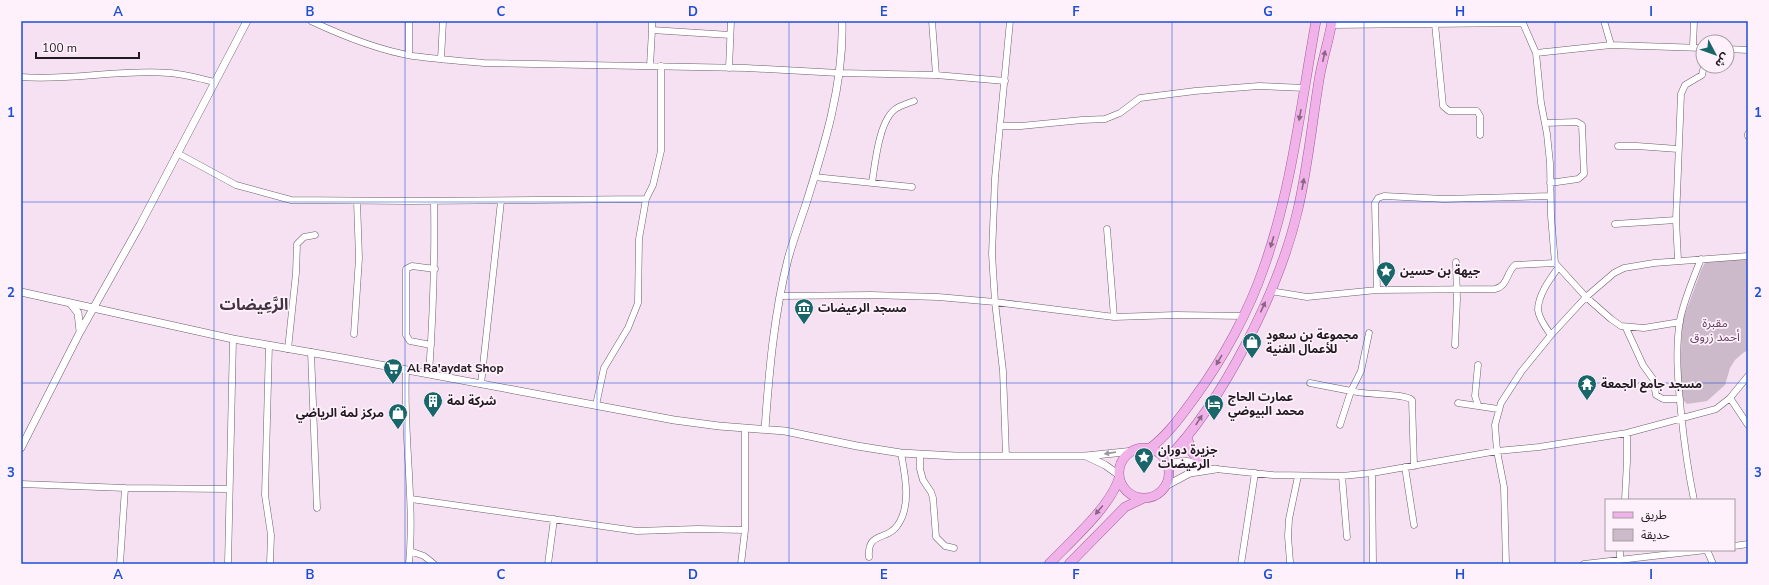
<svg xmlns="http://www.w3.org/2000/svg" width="1769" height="585" font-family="'Nunito Sans','Noto Sans Arabic',sans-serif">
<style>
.green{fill:#ccb9c9}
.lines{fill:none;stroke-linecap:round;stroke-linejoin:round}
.minor-casing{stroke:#6e5d6b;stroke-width:7}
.tertiary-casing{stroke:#6e5d6b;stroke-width:8}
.primary-casing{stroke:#a25c99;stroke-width:10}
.minor{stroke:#fff;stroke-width:6}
.tertiary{stroke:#fff;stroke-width:7}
.primary{stroke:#f1b2e9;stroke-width:9}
.oneway{fill:#896684}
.oneway2{fill:#9b989b}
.grid{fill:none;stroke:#1d4ed8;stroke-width:1;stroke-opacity:0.55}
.labels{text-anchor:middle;stroke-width:3.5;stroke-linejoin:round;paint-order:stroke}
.poi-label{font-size:12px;font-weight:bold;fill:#211a20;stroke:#fef1fb;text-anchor:start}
.park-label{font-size:12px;fill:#663c61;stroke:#fef1fb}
.district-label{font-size:16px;font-weight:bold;fill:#433341;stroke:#fef1fb}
.neatline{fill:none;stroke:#1d4ed8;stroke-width:1.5}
.grid-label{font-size:13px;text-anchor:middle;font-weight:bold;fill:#1d4ed8}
</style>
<rect width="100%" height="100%" fill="#f5e1f2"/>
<path class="green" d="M 1748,257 L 1748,350 L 1743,353 L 1735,360 L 1730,368 L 1725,385 L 1707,401 L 1687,404 L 1683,400 L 1680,387 L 1682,322 L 1702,268 L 1706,261 Z"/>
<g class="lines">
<defs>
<path id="minor" d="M 311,21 C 343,36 378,50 413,56 C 437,59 460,61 484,63 L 746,68 L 839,73 L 936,75 L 1005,81
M 409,21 L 409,55
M 932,21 L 936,75
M 1522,21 L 1536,53 L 1541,103 L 1547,134 L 1550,163 L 1551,216 L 1555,263 L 1586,297 L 1611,319 L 1621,326 L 1644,328 L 1680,322
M 1604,21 L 1611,45
M 1435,24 L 1443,106 L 1449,111 L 1477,111 L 1480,116 L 1480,135
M 1331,25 L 1523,23
M 652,30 L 652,21
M 1693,46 L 1694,21
M 1727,49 L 1748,50
M 1536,53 L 1611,45 L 1703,48
M 441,59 L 443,21
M 650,66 L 652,30 L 730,35
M 729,68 L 731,21
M 21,77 C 70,81 120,69 169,73 C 184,74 199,78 214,82
M 1545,123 L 1577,122 L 1582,125 L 1584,174 L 1578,179 L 1550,183
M 1000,126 L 1021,126 L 1082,120 L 1105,119 L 1120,113 L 1140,98 L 1195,91 L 1259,86 L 1305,88
M 1748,134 L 1748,136
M 1618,146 L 1637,146 L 1678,149
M 177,153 L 236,185 L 291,200 L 410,201 L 646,199
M 814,177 L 912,187
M 872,183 C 875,164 879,118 897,108 C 902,105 909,103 914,101
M 1615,224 L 1676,220
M 1107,229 L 1114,317
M 1678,260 L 1676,220 L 1681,94 L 1685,85 L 1702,75 L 1704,66
M 1377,290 L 1375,203 L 1378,198 L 1384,196 L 1444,199 L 1550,196
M 1270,291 L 1307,297 L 1377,290 L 1495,289 C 1508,286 1506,273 1515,265 L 1555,263
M 780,296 L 871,295 L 938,297 L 995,302 L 1114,317 L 1176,315 L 1243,316
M 1626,328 L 1643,365 L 1653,379 L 1656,395 L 1663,399 L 1680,399
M 1369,333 L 1361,371 L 1351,391 C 1364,395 1405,393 1412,400 L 1414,466
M 354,334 L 359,258 L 357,201
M 1551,335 C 1546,328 1539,319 1538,310 C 1538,295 1550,279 1558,268
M 269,345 L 265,495 L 271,535 L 270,564
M 431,345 L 410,341 L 406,335 L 406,269 L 412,266 L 435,269
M 1455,345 L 1457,299 L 1456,262
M 288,349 L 296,273 L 297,244 L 304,237 L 315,235
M 311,352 L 317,508
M 1478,365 L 1475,396 L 1478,405
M 406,370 C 403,435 415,499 409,564
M 429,374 C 433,316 435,259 434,201
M 1310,383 L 1351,391 L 1340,425
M 481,384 L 501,201
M 1730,398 L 1748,425
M 1458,403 L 1498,409
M 596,405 L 604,368 L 628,328 L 638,303 L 639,239 L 646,199 L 653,185 L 661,151 L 661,66
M 920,454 L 920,469 L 923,480 L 931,492 L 933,498 L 936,537 L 945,546 L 954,548
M 1006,456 L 1003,371 L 995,302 L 992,254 L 995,178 L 1010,21
M 1405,467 L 1414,525
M 1216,469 L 1273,475 L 1342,476 L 1372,473 L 1497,451 L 1539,447 L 1627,433 L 1716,409 L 1730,398 L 1748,376
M 1372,473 L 1373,564
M 1342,476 L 1347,537
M 21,484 L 125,488 L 229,489
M 411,499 L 637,531 L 697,529 L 745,530
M 1625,500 L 1627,461 L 1627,433
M 1694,500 C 1688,471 1684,442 1681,412 C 1678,382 1675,350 1680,320 C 1684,300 1693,279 1701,259
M 1734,546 L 1748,544
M 1707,550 L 1713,564
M 410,551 L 424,556 L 434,564
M 869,557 C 867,531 887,541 897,526 C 912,506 905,475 901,453
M 1620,559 L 1620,550
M 1290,562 L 1288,536 L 1289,519 L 1298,476
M 120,564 L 125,488
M 228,564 L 233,339
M 548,564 L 554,519
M 741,564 L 745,530 L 745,428
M 1241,564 L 1255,473
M 1506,564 L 1504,487 L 1497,451 L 1495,425 L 1501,403 L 1521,372 L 1551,335 L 1586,297 L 1614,273 L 1624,268 L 1654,263 L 1748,256
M 1584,564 L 1706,550"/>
<path id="tertiary" d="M 21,292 L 233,339 L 343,358 L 674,420 L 719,426 L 785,431 L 857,446 L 901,453 L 955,456 L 1086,456 L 1134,451
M 71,304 L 78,313 L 80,331
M 765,429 C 769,372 774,314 788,259 C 793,241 799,224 805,207 C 824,147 844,84 842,21
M 21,448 L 80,332 L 140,225 L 247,21
M 1086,456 L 1105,465 L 1119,475
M 1167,464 L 1185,461 L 1203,465
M 1164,487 L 1190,473 L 1216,469"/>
<path id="primary" d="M 1187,437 L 1192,452 L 1203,465
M1119 473a25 25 0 1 1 50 0a25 25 0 1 1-50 0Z
M 1149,449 C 1168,435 1181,416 1195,397 C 1223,359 1249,311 1264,267 C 1292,188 1301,103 1316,21
M 1165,461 C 1223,403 1280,288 1298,209 C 1308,166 1312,123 1319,80 C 1322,60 1329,41 1332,21
M 1049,564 C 1070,542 1111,506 1119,478
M 1069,564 L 1125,507 L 1144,498"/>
</defs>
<use href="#minor" class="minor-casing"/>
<use href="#tertiary" class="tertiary-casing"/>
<use href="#primary" class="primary-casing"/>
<use href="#minor" class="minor"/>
<use href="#tertiary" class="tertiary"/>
<use href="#primary" class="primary"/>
</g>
<defs><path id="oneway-solid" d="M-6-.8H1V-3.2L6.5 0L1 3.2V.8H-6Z"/></defs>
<g class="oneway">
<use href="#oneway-solid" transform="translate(1324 56) rotate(-77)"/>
<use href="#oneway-solid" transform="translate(1300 115) rotate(100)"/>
<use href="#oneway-solid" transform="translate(1303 184) rotate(-80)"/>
<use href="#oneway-solid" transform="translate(1272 242) rotate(107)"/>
<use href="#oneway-solid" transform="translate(1263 307) rotate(-65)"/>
<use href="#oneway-solid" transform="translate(1219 360) rotate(120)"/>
<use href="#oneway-solid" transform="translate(1199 420) rotate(-57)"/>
<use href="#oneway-solid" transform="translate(1099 510) rotate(130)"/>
</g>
<use class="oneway2" href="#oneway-solid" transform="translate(1110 453) rotate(172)"/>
<path class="grid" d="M 214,21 L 214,564M 405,21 L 405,564M 597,21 L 597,564M 789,21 L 789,564M 980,21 L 980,564M 1172,21 L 1172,564M 1364,21 L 1364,564M 1555,21 L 1555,564M 21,202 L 1748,202M 21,383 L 1748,383"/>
<defs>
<symbol id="sight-pin" viewBox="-11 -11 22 30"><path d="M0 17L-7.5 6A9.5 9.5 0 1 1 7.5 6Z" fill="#18666a" stroke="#fef1fb"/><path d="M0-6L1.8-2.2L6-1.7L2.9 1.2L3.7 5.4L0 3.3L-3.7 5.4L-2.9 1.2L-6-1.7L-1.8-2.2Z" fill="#fff"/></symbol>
<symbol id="museum-pin" viewBox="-11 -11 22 30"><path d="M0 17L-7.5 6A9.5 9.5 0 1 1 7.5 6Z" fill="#18666a" stroke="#fef1fb"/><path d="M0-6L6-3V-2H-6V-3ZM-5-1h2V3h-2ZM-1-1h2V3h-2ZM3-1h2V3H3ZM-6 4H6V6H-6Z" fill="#fff"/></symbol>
<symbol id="shop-pin" viewBox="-11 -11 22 30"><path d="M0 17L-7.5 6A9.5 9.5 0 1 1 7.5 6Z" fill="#18666a" stroke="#fef1fb"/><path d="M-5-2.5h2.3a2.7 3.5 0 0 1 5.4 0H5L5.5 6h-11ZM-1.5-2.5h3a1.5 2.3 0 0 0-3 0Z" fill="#fff"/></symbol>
<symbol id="supermarket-pin" viewBox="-11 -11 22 30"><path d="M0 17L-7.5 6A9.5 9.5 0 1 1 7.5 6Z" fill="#18666a" stroke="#fef1fb"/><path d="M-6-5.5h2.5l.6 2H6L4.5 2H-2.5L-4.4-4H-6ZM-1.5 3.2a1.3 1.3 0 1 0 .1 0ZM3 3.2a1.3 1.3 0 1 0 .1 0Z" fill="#fff"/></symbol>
<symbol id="temple-pin" viewBox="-11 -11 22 30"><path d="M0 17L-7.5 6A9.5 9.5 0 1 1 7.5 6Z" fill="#18666a" stroke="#fef1fb"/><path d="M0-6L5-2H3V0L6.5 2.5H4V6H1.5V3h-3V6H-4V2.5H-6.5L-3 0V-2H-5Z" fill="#fff"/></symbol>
<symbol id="building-pin" viewBox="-11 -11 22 30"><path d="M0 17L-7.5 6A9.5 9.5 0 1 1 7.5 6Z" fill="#18666a" stroke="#fef1fb"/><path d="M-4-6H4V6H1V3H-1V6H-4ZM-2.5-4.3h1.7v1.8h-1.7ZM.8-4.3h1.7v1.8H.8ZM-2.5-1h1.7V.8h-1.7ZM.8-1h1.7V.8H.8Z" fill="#fff"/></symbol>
<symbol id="hotel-pin" viewBox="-11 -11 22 30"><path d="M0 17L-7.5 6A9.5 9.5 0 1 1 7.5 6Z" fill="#18666a" stroke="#fef1fb"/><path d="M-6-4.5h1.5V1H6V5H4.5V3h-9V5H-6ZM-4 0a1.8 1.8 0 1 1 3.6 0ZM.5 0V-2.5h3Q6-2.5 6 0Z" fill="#fff"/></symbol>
</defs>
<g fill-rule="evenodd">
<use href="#sight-pin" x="1375" y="260" width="22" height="30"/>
<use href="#museum-pin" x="793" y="297" width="22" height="30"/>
<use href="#shop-pin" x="1241" y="331" width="22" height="30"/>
<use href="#supermarket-pin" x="382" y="357" width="22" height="30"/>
<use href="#temple-pin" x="1576" y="373" width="22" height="30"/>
<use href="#building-pin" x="422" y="390" width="22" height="30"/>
<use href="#hotel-pin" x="1203" y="393" width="22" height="30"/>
<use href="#shop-pin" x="387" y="402" width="22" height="30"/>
<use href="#sight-pin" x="1133" y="446" width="22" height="30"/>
</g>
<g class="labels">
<g class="poi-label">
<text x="1400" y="275">جيهة بن حسين</text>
<text x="818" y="312">مسجد الرعيضات</text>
<text x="1266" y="339">مجموعة بن سعود<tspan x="1266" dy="14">للأعمال الفنية</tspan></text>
<text x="407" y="372">Al Ra'aydat Shop</text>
<text x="1601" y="388">مسجد جامع الجمعة</text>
<text x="1228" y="401">عمارت الحاج<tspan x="1228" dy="14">محمد البيوضي</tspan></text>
<text x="447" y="405">شركة لمة</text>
<text x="384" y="417" text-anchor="end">مركز لمة الرياضي</text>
<text x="1158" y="454">جزيرة دوران<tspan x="1158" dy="14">الرعيضات</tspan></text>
</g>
<g class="park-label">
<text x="1715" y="327">مقبرة<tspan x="1715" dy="14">أحمد زروق</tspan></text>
</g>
<g class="district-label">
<text x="254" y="310">الرَّعِيضات</text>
</g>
</g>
<rect width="1769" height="585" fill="none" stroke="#fef1fb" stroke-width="44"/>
<rect x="1605" y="499" width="130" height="52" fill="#fef1fb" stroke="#a69ba3"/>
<rect x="1613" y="512" width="20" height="6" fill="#f1b2e9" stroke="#a69ba3"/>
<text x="1641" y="519" font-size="12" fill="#211a20">طريق</text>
<rect x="1613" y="529" width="20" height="12" fill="#ccb9c9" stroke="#a69ba3"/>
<text x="1641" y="539" font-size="12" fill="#211a20">حديقة</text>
<g transform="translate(1715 54) rotate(131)"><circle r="19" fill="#fef1fb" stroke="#a69ba3"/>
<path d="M0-3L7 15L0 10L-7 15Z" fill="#18666a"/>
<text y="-6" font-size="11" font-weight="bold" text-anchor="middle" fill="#211a20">ش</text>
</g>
<path d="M36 52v6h103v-6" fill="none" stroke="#211a20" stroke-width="2"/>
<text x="42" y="52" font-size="12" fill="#211a20" stroke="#fef1fb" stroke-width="3" paint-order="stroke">100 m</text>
<rect x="22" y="22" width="1725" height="541" class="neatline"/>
<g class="grid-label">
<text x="118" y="16">A</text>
<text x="310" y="16">B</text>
<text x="501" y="16">C</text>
<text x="693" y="16">D</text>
<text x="884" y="16">E</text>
<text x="1076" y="16">F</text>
<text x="1268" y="16">G</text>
<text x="1460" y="16">H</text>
<text x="1651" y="16">I</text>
<text x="11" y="117">1</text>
<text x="1758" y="117">1</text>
<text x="11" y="297">2</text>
<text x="1758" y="297">2</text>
<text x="11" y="477">3</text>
<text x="1758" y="477">3</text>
<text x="118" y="579">A</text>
<text x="310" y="579">B</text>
<text x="501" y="579">C</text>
<text x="693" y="579">D</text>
<text x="884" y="579">E</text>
<text x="1076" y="579">F</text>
<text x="1268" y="579">G</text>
<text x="1460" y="579">H</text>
<text x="1651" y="579">I</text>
</g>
</svg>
